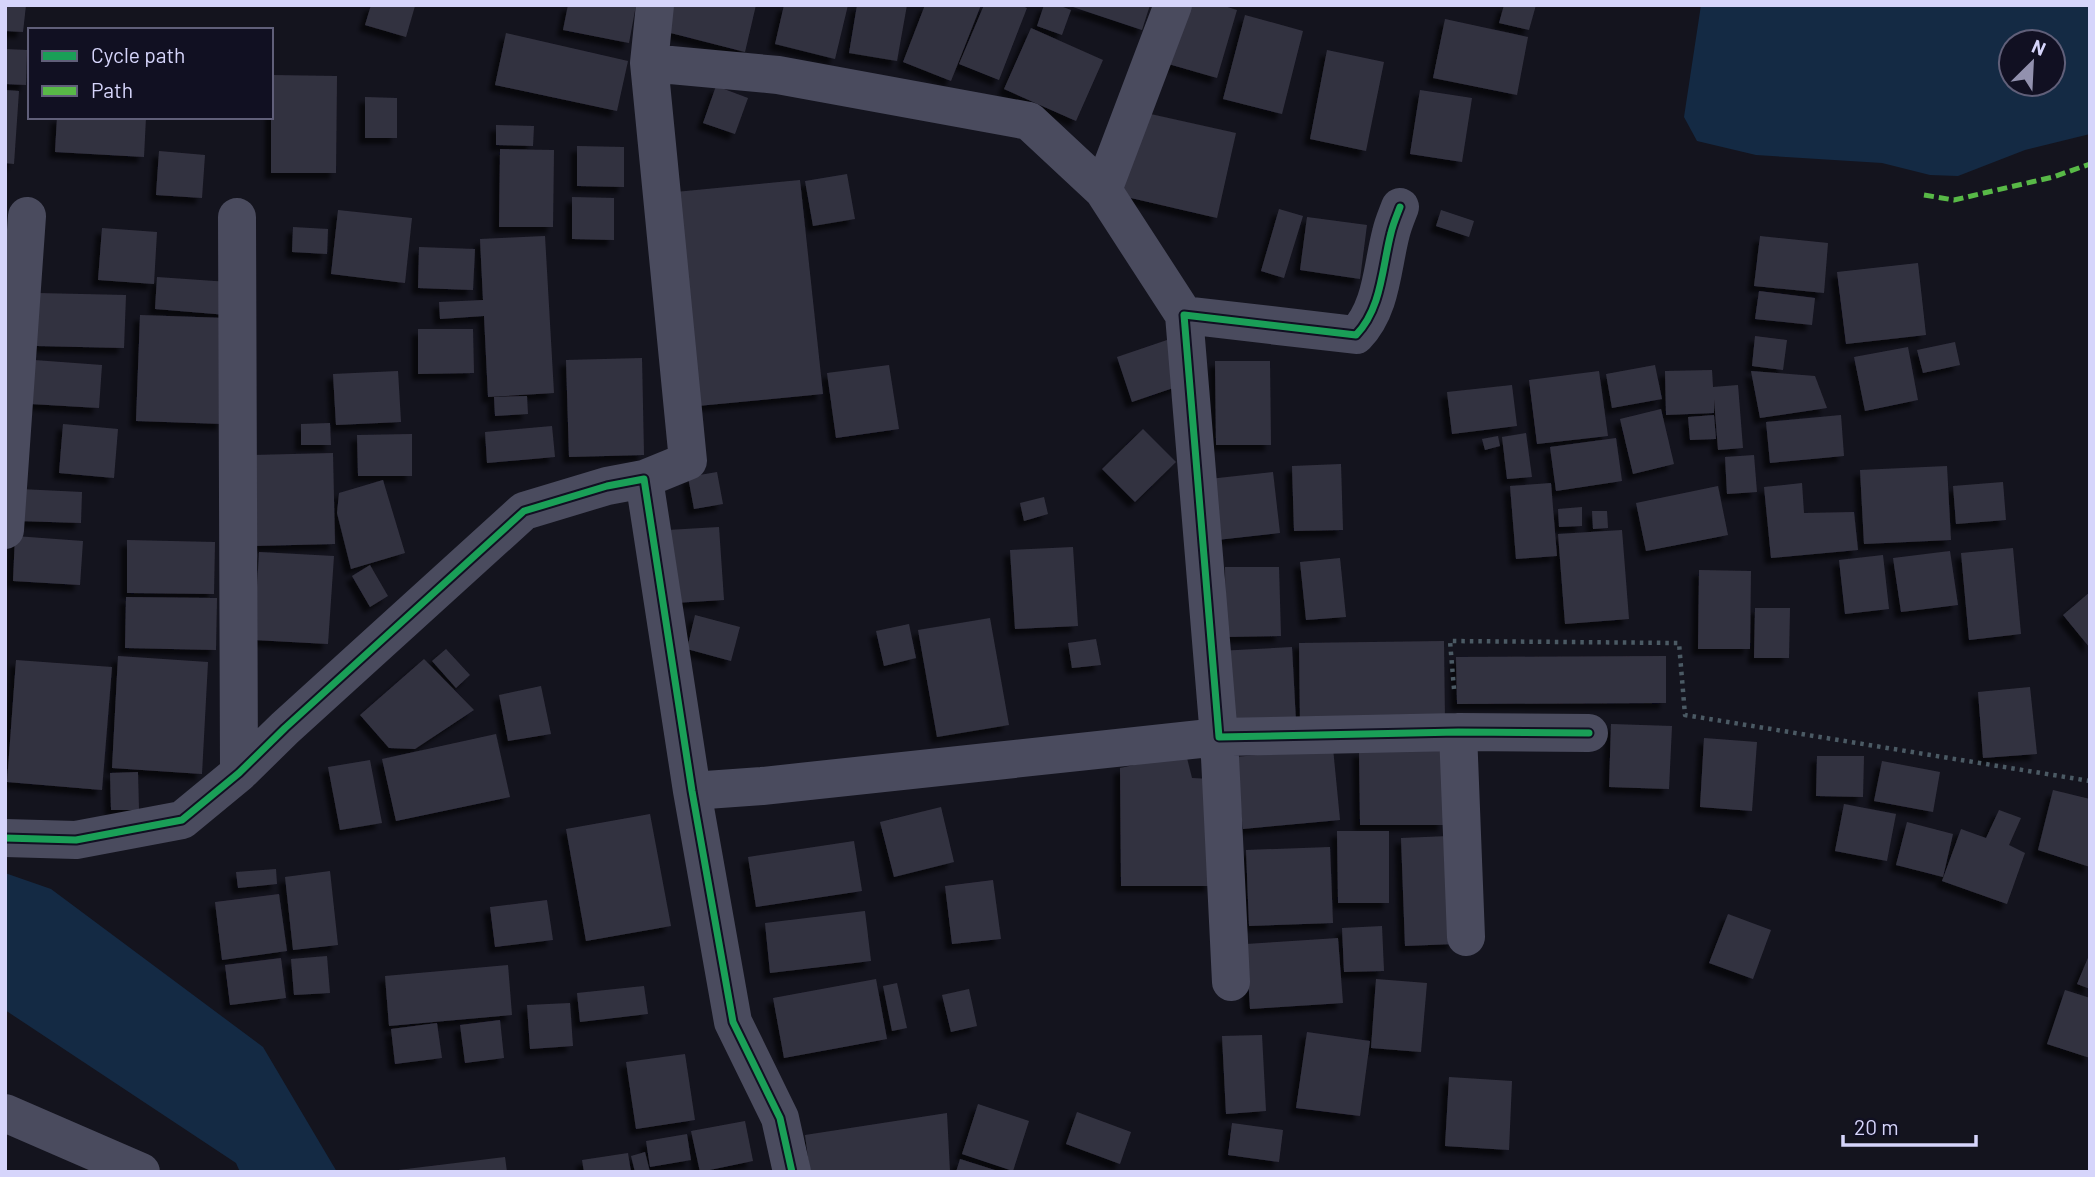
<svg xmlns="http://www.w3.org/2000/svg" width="2095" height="1177" font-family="Barlow,sans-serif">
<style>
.water{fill:#142a44;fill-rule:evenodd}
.building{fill:#333240;filter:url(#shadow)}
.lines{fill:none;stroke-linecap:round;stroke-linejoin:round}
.path{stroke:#4b5a64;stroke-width:4.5;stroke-dasharray:3.5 5;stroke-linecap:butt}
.street{stroke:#4a4b5e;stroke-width:38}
.quiet{stroke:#58b947;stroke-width:5;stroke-dasharray:10 5;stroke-linecap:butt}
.cycleway-casing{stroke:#111022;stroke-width:11}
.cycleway{stroke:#1a9f57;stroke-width:7}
</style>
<defs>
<filter id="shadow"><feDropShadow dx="-6" dy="6" stdDeviation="2" flood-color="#0009"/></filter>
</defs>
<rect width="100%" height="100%" fill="#14141e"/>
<path class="water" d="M 1701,5 L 2090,5 L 2090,134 L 2025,150 L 1958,176 L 1930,175 L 1882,163 L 1756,155 L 1697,141 L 1684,117 ZM 2011,42 L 2053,42 L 2053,84 L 2011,84 Z
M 5,873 L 51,889 L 263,1047 L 337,1172 L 240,1172 L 236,1163 L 5,1010 Z"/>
<path class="building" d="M 5,5 L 26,5 L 23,32 L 5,31 Z
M 371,5 L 415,6 L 406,37 L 365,25 Z
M 568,5 L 636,5 L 629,43 L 563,30 Z
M 665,5 L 756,5 L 745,52 L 659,30 Z
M 784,5 L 848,5 L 835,59 L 775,44 Z
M 857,5 L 907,5 L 897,61 L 849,53 Z
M 925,5 L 981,5 L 951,81 L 903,62 Z
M 984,5 L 1020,5 L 1027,8 L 999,80 L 959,64 Z
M 1044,5 L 1058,5 L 1071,10 L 1062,35 L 1037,26 Z
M 1067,5 L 1150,5 L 1142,30 Z
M 1183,5 L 1221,5 L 1237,10 L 1217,78 L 1165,63 Z
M 1504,5 L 1536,5 L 1529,30 L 1499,23 Z
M 1245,15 L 1303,31 L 1282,114 L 1223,99 Z
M 1445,19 L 1528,37 L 1517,95 L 1433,78 Z
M 1031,28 L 1103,60 L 1076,121 L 1004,89 Z
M 506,33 L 628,61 L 617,111 L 495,85 Z
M 5,49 L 27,50 L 26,85 L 5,84 Z
M 1327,50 L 1384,62 L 1366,151 L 1310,139 Z
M 271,75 L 337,76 L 336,173 L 271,173 Z
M 716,86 L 748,98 L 735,134 L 703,123 Z
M 5,90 L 19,91 L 14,164 L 5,163 Z
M 1420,90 L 1472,98 L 1462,162 L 1410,154 Z
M 365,97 L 397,98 L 397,138 L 365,138 Z
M 1137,111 L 1236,133 L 1217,218 L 1118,195 Z
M 57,117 L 146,117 L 144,157 L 55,152 Z
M 496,125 L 534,126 L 533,146 L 496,145 Z
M 577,146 L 624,147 L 624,187 L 577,186 Z
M 500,149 L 554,150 L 553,227 L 499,227 Z
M 159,151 L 205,155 L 202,198 L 156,195 Z
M 847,174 L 855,219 L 813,226 L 805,181 Z
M 800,180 L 823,394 L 687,407 L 665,193 Z
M 572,197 L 614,198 L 614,240 L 572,239 Z
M 1279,209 L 1303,216 L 1284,278 L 1261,271 Z
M 338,210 L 412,218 L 405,283 L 331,274 Z
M 1441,210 L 1474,221 L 1469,237 L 1436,226 Z
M 1307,217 L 1367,225 L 1360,279 L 1300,270 Z
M 293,227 L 328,229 L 327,254 L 292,252 Z
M 102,228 L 157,232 L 154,284 L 98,280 Z
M 545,236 L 554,393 L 488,397 L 484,316 L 440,319 L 439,302 L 483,300 L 480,239 Z
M 1760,236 L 1828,243 L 1824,293 L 1754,286 Z
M 419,247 L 475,249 L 473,290 L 418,288 Z
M 1918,263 L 1926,335 L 1846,344 L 1837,272 Z
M 157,277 L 229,282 L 227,315 L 155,309 Z
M 1759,291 L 1815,298 L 1812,325 L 1755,319 Z
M 37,293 L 126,295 L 124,348 L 36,346 Z
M 140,315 L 226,318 L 223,424 L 136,421 Z
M 418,329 L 473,329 L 474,373 L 418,374 Z
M 1755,336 L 1787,340 L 1783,370 L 1752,366 Z
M 1170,339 L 1185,384 L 1132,402 L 1117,357 Z
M 1955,342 L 1960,365 L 1923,373 L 1917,350 Z
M 1908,347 L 1918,400 L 1865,411 L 1854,357 Z
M 642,358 L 644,455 L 569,457 L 566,360 Z
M 34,360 L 102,365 L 99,408 L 31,404 Z
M 1215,361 L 1270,361 L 1271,445 L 1216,445 Z
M 889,365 L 899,429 L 836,438 L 827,373 Z
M 1655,365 L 1662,399 L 1612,408 L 1606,374 Z
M 1712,370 L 1713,387 L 1738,385 L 1743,448 L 1718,450 L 1714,399 L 1714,413 L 1666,415 L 1665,371 Z
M 398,371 L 401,422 L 336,425 L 333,374 Z
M 1599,371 L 1608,436 L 1537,444 L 1529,380 Z
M 1751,371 L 1815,376 L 1827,408 L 1760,418 Z
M 1512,385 L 1517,426 L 1452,434 L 1447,392 Z
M 527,396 L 528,414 L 495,416 L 494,397 Z
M 1661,409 L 1674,464 L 1633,474 L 1620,419 Z
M 1714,415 L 1716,439 L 1690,440 L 1688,417 Z
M 1841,415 L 1844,456 L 1770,463 L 1766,422 Z
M 330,423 L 331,445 L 301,445 L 301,424 Z
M 63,424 L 118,429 L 114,478 L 59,473 Z
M 552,426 L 555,457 L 487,463 L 485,432 Z
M 1143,429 L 1176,462 L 1135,502 L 1102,469 Z
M 1526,433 L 1532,477 L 1507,479 L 1502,437 Z
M 412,434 L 412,476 L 358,476 L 357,435 Z
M 1498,436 L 1500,446 L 1485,450 L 1482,439 Z
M 1616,438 L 1622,481 L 1556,491 L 1550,447 Z
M 333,453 L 335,544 L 252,546 L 250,455 Z
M 1754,455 L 1757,492 L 1727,494 L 1725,457 Z
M 1341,464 L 1343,530 L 1294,531 L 1292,466 Z
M 1947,466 L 1951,540 L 1864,544 L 1860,470 Z
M 717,472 L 723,504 L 694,509 L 688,477 Z
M 1273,472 L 1280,533 L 1217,540 L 1209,479 Z
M 383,480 L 405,553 L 351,569 L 337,513 L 339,493 Z
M 2003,482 L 2006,520 L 1956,524 L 1953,486 Z
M 1551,483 L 1557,556 L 1516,559 L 1510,486 Z
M 1802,483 L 1804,513 L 1854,512 L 1858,550 L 1771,558 L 1764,487 Z
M 1718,486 L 1728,535 L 1646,551 L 1636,503 Z
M 20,489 L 82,492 L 81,523 L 18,521 Z
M 1044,497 L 1048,514 L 1024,521 L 1020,503 Z
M 1582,507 L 1582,526 L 1559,527 L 1558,509 Z
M 1592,511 L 1607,511 L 1608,528 L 1593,529 Z
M 719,527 L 724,600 L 674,603 L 668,530 Z
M 1622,530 L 1629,619 L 1565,624 L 1558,534 Z
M 15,536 L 83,541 L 80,585 L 13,581 Z
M 127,540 L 215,542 L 214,594 L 127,593 Z
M 1073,547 L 1078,626 L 1015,629 L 1010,550 Z
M 2013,548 L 2021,634 L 1969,640 L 1961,553 Z
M 1950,551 L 1958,605 L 1901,612 L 1893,558 Z
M 259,552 L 334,556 L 328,644 L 254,640 Z
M 1883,555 L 1889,609 L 1845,614 L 1839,560 Z
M 1340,558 L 1346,617 L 1306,620 L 1300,562 Z
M 370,565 L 388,596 L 370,607 L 352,576 Z
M 1225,567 L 1279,567 L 1281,636 L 1226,637 Z
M 1699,570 L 1751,571 L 1750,649 L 1698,649 Z
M 2090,592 L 2090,648 L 2063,615 Z
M 126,597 L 217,598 L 216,650 L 125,648 Z
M 1755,608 L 1790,608 L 1789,658 L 1754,658 Z
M 695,615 L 740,627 L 731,661 L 687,649 Z
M 990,618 L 1009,725 L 937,737 L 918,630 Z
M 909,624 L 916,658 L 884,666 L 876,631 Z
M 1096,639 L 1101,665 L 1072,668 L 1068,643 Z
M 1444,641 L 1445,723 L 1300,724 L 1299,643 Z
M 1292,647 L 1296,722 L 1222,727 L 1218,651 Z
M 446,649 L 470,675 L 456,688 L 432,661 Z
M 118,656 L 208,662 L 202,774 L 112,768 Z
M 1666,656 L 1666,703 L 1457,704 L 1456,657 Z
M 424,659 L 474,710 L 415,749 L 389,748 L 360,715 Z
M 16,660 L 112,667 L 102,790 L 7,782 Z
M 541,686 L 551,734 L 508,741 L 499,695 Z
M 2030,687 L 2037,754 L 1983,758 L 1978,692 Z
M 1611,724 L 1672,726 L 1669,789 L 1609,787 Z
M 496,734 L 510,797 L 396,821 L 382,759 Z
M 1704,738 L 1757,742 L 1752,811 L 1700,807 Z
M 1333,748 L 1340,820 L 1243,829 L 1235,757 Z
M 1359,751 L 1444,751 L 1444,825 L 1360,825 Z
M 1186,754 L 1192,778 L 1211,779 L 1211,886 L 1121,886 L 1120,768 Z
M 1817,756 L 1864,756 L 1863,797 L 1816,796 Z
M 370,760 L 382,823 L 340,830 L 328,767 Z
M 1882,761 L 1940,772 L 1933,812 L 1874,801 Z
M 138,772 L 139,810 L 111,810 L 110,773 Z
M 2053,790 L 2090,799 L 2090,867 L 2038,850 Z
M 1844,804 L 1896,814 L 1887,861 L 1835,851 Z
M 941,807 L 954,862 L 894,877 L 880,822 Z
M 1999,810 L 2021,818 L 2009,845 L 2025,853 L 2007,904 L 1942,881 L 1961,829 L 1986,838 Z
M 650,814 L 671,926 L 586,941 L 566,829 Z
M 1907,822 L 1953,834 L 1943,877 L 1896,865 Z
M 1337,831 L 1389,831 L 1389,903 L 1338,903 Z
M 1449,836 L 1454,944 L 1405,946 L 1401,838 Z
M 854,841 L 862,891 L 756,907 L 748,857 Z
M 1330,847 L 1333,923 L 1249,926 L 1246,850 Z
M 276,869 L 277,884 L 238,888 L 236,872 Z
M 330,871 L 338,945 L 293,950 L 285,877 Z
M 993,880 L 1001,939 L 952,944 L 945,886 Z
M 279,894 L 287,951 L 222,960 L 215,902 Z
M 547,900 L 553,940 L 495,947 L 490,907 Z
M 865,911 L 871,961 L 770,973 L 765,923 Z
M 1728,914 L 1771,930 L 1753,979 L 1709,963 Z
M 1382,926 L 1384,971 L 1344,972 L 1342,928 Z
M 1338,938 L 1343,1003 L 1250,1009 L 1246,944 Z
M 2090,953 L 2090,989 L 2077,984 Z
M 327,956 L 330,993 L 294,995 L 291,959 Z
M 281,958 L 286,998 L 230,1005 L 225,965 Z
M 508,965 L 512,1015 L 389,1026 L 385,976 Z
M 876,979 L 887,1039 L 784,1058 L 773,998 Z
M 1376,979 L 1427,983 L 1421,1052 L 1371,1048 Z
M 897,983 L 907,1028 L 892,1031 L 883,986 Z
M 644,986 L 648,1014 L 580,1022 L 577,993 Z
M 969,989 L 977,1026 L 951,1032 L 942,995 Z
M 2065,990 L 2090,998 L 2090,1058 L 2047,1044 Z
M 570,1003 L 573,1046 L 530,1049 L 527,1005 Z
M 500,1020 L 504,1058 L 465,1063 L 460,1025 Z
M 437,1023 L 442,1058 L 395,1064 L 391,1029 Z
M 1307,1032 L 1370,1041 L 1360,1116 L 1296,1108 Z
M 1262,1035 L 1266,1111 L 1226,1114 L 1222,1036 Z
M 685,1054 L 695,1120 L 636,1129 L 626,1062 Z
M 1449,1077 L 1512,1081 L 1509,1150 L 1445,1146 Z
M 978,1104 L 1029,1121 L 1013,1171 L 962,1154 Z
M 1077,1112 L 1131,1132 L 1120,1164 L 1066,1144 Z
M 947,1113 L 950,1172 L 810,1172 L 805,1135 Z
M 745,1121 L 753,1161 L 700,1172 L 691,1131 Z
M 1232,1123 L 1283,1130 L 1279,1162 L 1228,1155 Z
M 687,1134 L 691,1160 L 650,1167 L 646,1141 Z
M 645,1152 L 650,1172 L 635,1172 L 631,1156 Z
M 628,1153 L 631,1172 L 584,1172 L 582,1160 Z
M 505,1157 L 507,1172 L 398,1172 L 398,1170 Z
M 960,1159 L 998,1171 L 998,1172 L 956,1172 Z"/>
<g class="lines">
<path class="path" d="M 1454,689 L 1450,641 L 1679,643 L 1685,715 L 2090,781"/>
<path class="street" d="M 649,63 L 778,75 L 1029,121 L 1103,190 L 1184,315
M 1103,190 L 1173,5
M 1400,207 C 1397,215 1393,224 1391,233 C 1382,267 1382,308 1356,335 L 1184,315 L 1219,737 L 1458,732 L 1589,733
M 237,217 L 239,773
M 644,479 L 688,461 L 649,63 L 655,5
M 5,530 L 27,216
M 1458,732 L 1466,937
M 692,791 L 762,786 L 1219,737 L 1231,982
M 5,838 L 76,840 L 182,820 L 239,773 L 285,728 L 524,511 L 607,486 L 644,479 L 692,791 L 733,1022 L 780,1118 L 792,1172
M 5,1113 L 141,1172"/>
<path class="quiet" d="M 1924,195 L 1954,200 L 2053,177 L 2090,164"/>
<defs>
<path id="cycleway" d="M 1400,207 C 1397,215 1393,224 1391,233 C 1382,267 1382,308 1356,335 L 1184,315 L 1219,737 L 1458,732 L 1589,733
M 5,838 L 76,840 L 182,820 L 239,773 L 285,728 L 524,511 L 607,486 L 644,479 L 692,791 L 733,1022 L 780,1118 L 792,1172"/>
</defs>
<use href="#cycleway" class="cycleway-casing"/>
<use href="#cycleway" class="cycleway"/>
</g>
<rect width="2095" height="1177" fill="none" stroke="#d6d5fb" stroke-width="14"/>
<rect x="28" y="28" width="245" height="91" fill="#111022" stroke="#605f79" stroke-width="2"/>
<rect x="42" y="51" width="35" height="10" fill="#1a9f57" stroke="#605f79" stroke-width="2"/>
<text x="91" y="63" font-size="21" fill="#d6d5fb">Cycle path</text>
<rect x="42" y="86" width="35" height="10" fill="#58b947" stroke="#605f79" stroke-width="2"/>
<text x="91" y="98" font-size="21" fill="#d6d5fb">Path</text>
<g transform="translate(2032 63) rotate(24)"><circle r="33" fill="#111022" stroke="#605f79" stroke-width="2"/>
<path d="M0-5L12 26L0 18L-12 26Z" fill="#9291ae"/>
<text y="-10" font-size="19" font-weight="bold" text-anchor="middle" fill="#d6d5fb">N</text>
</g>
<path d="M1843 1135v10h133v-10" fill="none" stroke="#d6d5fb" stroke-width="3.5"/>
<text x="1854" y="1135" font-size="21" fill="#d6d5fb" stroke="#111022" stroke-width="5" paint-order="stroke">20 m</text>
</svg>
